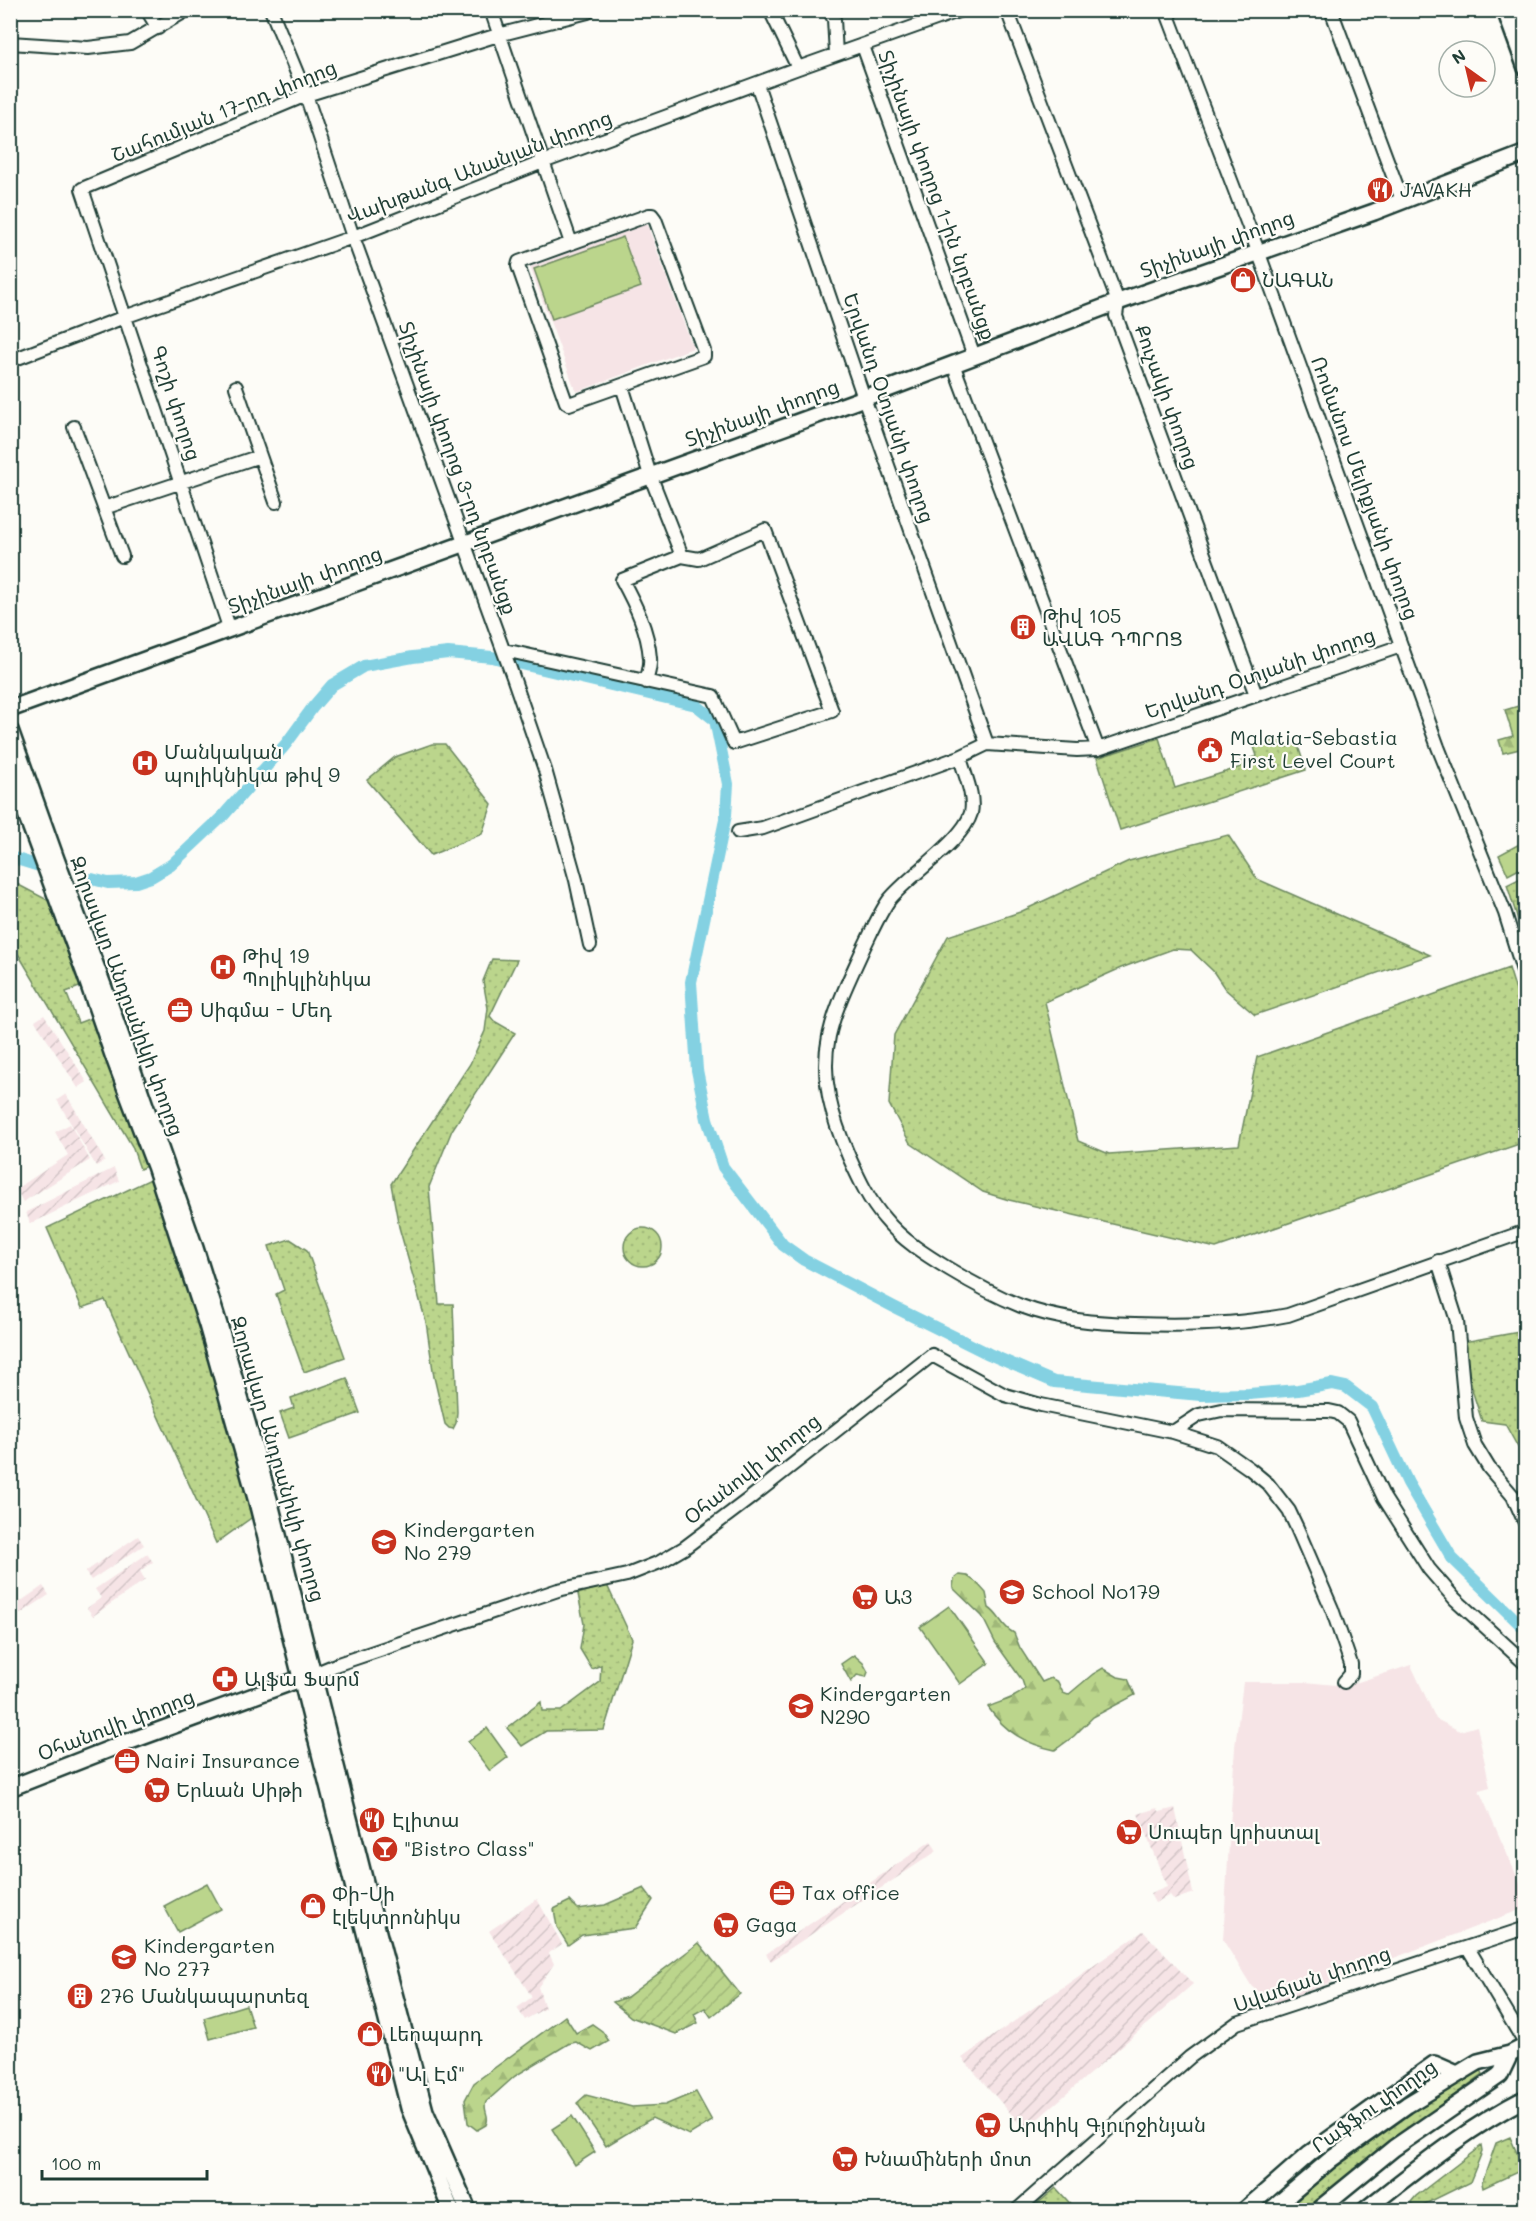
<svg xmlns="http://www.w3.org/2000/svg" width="1536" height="2221" font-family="Mali,'Noto Sans Armenian',sans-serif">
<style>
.built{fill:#f6e4e6}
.industrial{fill:url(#industrial-furrows)}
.grass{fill:url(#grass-dots);stroke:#6d8960;stroke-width:1.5}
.forest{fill:url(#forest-firs);stroke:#6d8960;stroke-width:1.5}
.garden{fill:url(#garden-furrows);stroke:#6d8960;stroke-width:1.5}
.pitch{fill:#bbd58c;stroke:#6d8960;stroke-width:1.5}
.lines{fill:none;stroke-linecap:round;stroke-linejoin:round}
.canal{stroke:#84d1e2;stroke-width:12}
.minor-casing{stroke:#1f3d34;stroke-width:16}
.major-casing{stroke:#1f3d34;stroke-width:20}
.minor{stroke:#fdfcf7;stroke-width:12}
.major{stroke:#fdfcf7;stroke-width:15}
.labels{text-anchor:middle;stroke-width:4.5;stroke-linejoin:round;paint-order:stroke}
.street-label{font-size:20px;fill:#1f3d34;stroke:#fdfcf7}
.poi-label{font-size:20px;fill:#1f3d34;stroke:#fdfcf7;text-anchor:start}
</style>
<defs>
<pattern id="industrial-furrows" width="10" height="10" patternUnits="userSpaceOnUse" patternTransform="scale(1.5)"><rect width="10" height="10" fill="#f6e4e6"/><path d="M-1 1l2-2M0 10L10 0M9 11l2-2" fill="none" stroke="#d2c4c6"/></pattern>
<pattern id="grass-dots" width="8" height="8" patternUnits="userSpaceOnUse" patternTransform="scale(1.5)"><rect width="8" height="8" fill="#bbd58c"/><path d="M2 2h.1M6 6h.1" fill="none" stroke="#a0b879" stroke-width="1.8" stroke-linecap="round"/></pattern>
<pattern id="forest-firs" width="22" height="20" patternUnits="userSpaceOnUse" patternTransform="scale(1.5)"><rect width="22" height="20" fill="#bbd58c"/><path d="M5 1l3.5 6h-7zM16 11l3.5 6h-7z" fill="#a0b879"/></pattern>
<pattern id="garden-furrows" width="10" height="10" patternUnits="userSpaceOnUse" patternTransform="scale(1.5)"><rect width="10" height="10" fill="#bbd58c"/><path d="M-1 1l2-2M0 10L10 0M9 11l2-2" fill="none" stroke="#a0b879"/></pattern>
</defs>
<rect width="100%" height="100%" fill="#fdfcf7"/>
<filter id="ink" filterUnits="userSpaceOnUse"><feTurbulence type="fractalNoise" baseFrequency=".0167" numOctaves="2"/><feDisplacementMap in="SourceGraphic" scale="12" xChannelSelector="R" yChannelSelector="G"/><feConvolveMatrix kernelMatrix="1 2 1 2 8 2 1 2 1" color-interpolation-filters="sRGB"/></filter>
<g filter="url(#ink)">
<path class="built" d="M 647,224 L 693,348 L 576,392 L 530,267 Z
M 1411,1665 L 1436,1719 L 1460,1731 L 1477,1726 L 1490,1787 L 1479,1790 L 1525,1895 L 1525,1908 L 1276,2003 L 1252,1987 L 1223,1940 L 1235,1747 L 1243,1682 L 1305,1682 L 1346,1686 Z"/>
<path class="industrial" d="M 44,1015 L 87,1082 L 78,1088 L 35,1021 Z
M 66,1094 L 105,1161 L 96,1166 L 57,1100 Z
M 70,1124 L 90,1160 L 23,1202 L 16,1189 L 68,1155 L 55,1132 Z
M 114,1168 L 119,1181 L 30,1224 L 26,1212 Z
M 138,1536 L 144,1545 L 91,1580 L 85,1572 Z
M 147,1554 L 153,1562 L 140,1571 L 145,1580 L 93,1616 L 87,1608 L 101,1598 L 95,1589 Z
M 43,1586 L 49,1595 L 11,1620 L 11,1608 Z
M 1157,1808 L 1160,1812 L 1175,1808 L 1193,1893 L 1174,1900 L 1170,1895 L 1155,1903 L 1150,1894 L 1167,1887 L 1138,1814 Z
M 931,1841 L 937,1851 L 771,1961 L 766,1954 Z
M 537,1899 L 562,1944 L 549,1953 L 554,1964 L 538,1987 L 545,2008 L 525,2020 L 517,2008 L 532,1997 L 489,1931 Z
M 1143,1931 L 1193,1984 L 1025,2130 L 962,2058 Z"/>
<path class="grass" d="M 1159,738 L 1175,788 L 1241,767 L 1240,762 L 1257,756 L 1254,747 L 1280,739 L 1283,748 L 1297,743 L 1306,770 L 1120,830 L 1097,758 Z
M 432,744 L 445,744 L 492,804 L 482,834 L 431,855 L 367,780 L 395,757 Z
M 1228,835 L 1257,879 L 1430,955 L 1255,1015 L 1225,989 L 1213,971 L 1191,950 L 1173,949 L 1121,968 L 1045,1002 L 1078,1141 L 1109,1154 L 1239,1145 L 1257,1057 L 1509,968 L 1525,1020 L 1525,1142 L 1216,1248 L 1009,1200 L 983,1192 L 910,1143 L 889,1104 L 894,1035 L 948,936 L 1020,912 L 1129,861 Z
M 1525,876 L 1525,942 L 1507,885 Z
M 11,881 L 57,905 L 90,983 L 66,992 L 78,1023 L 102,1014 L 155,1162 L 140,1169 L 132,1146 L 11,942 Z
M 492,959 L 517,960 L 490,1016 L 494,1021 L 515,1033 L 452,1130 L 429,1187 L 439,1304 L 453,1304 L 457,1412 L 456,1423 L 453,1429 L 449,1428 L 445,1424 L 434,1377 L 426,1322 L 399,1227 L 391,1184 L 470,1064 L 485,1031 L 488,1008 L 483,981 Z
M 159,1175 L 254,1516 L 216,1543 L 105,1300 L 82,1308 L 47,1228 Z
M624 1247a19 19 0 1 1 38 0a19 19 0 1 1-38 0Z
M 290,1239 L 307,1250 L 345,1357 L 304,1372 L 276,1294 L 284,1290 L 269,1246 Z
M 1525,1331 L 1526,1460 L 1525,1460 L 1505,1424 L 1482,1421 L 1473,1393 L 1463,1342 Z
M 347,1378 L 360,1413 L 289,1438 L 280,1413 L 294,1408 L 291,1398 Z
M 607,1585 L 632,1639 L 604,1730 L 546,1731 L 522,1746 L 507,1728 L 541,1702 L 542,1711 L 561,1711 L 600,1682 L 601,1665 L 592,1669 L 580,1649 L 584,1624 L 578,1594 Z
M 644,1888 L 653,1900 L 635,1928 L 582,1935 L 568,1945 L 557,1927 L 554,1909 L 570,1901 L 578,1909 L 605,1905 Z
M 1480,2068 L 1483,2074 L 1365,2161 L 1307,2210 L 1280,2210 L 1383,2131 L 1446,2087 Z
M 696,2092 L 712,2121 L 689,2135 L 652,2118 L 606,2146 L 577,2103 L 586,2095 L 632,2107 L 665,2105 Z
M 1510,2137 L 1524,2169 L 1483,2188 L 1482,2183 L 1496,2143 Z
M 1481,2146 L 1482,2152 L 1470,2182 L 1419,2207 L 1412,2205 L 1411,2202 L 1416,2196 Z
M 1056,2188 L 1076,2210 L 1030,2210 Z"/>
<path class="forest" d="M 1525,704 L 1525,752 L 1524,748 L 1503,753 L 1499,740 L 1513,736 L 1505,710 Z
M 959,1575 L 967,1576 L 977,1583 L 986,1593 L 989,1608 C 1000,1615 1002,1628 1014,1633 L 1020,1648 L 1042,1682 L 1051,1678 L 1058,1682 L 1063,1693 L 1068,1695 L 1093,1674 L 1103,1668 L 1118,1677 L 1128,1679 L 1135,1695 L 1093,1717 L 1074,1736 L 1055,1750 C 1026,1744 1005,1732 988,1707 C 1002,1701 1014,1699 1025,1689 L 1022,1680 L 995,1642 L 982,1616 L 953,1588 L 954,1579 Z
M 854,1655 L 863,1663 L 868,1672 L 866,1677 L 857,1675 L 851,1682 L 841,1664 Z
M 565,2016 L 576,2033 L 592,2024 L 602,2031 L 609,2041 L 592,2051 L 576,2042 L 568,2044 L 515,2076 L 486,2102 C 482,2110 491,2116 486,2125 L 477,2130 L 468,2123 L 465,2100 L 474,2083 Z"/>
<path class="garden" d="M 699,1943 L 740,1994 L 711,2017 L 705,2008 L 694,2014 L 698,2023 L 676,2034 L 631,2017 L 613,2002 L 627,1997 Z"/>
<path class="pitch" d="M 623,237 L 641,287 L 552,319 L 534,269 Z
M 1525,841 L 1525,866 L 1508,875 L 1499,855 Z
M 949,1606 L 989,1663 L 960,1684 L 920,1627 Z
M 487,1728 L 508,1757 L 490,1771 L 468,1742 Z
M 207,1883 L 221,1909 L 178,1932 L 164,1906 Z
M 246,2005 L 253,2027 L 210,2039 L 204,2018 Z
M 572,2116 L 595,2152 L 575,2165 L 552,2129 Z"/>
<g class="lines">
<path class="canal" d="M 10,857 L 36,865
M 92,879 L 108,883 L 136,882 L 151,877 L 171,865 L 223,816 L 286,744 L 313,707 L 332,685 L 364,666 L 413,657 L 448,653 L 492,657 L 696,705 L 715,720 L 728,784 L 726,815 L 691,982 L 697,1070 L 707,1119 L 723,1167 L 783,1245 L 804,1260 L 894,1307 L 989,1354 L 1054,1382 L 1201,1395 L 1249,1394 L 1298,1390 L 1332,1384 L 1346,1387 L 1372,1407 L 1408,1483 L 1452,1558 L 1526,1630"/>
<defs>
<path id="minor" d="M 147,10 L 158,28
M 271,10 L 306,95 L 353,237 L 513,677 L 545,770 L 576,880 L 590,945
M 491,10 L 571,243
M 770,10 L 798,68
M 829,10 L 834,19 L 836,54
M 1007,10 L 1118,302 L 1116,316 L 1256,695
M 1166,10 L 1258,251 L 1438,747 L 1505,913 L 1526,980
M 1331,10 L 1402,200
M 10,43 L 88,48 L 130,43 L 187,10
M 863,46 L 974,356
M 649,215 L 652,215 L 655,219 L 704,351 L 704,356 L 569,404 L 566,402 L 518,266 L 519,262 Z
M 10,361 L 127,316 L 353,237 L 543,162 L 798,68 L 961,10
M 953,364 L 1098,749
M 622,386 L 650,475 L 682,556
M 236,387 L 276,502
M 74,427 L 122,556
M 104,508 L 260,456
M 230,630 L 82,189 L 306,95 L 498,35 L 588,12
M 504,650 L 713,696 L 734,743 L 832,711 L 765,530 L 699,559 L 682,556 L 622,580 C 635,604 648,630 650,658 C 651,666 648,674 646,682
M 987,744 L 1077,750 L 1098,749 L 1401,646
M 960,757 C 964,774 975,795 971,813 C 963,841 909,875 889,900 C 879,914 872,931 864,947 C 851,976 836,1005 829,1036 C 820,1079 832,1118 849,1157 C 859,1179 869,1201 885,1219 C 902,1240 926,1255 949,1269 C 972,1283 996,1296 1021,1306 C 1058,1320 1096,1323 1135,1324 C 1186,1326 1237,1325 1288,1315 L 1526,1231
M 738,832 L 763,828 L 960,757 L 987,744 L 864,398 L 757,84
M 1438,1261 L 1457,1321 L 1466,1418 L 1475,1445 L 1489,1468 L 1513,1496 L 1526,1525
M 1173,1432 L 1199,1415 L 1222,1410 L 1329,1411 L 1338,1413 L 1348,1421 L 1384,1498 L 1429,1569 L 1455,1599 L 1526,1664
M 314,1674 L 338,1664 L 558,1590 L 627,1575 L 660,1562 L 684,1548 L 749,1499 L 932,1355 L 1005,1395 L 1041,1405 L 1173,1432 L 1217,1446 L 1250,1469 L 1268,1484 L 1289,1511 L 1297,1528 L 1332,1609 L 1351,1664 L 1351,1674 L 1344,1682
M 1468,1948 L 1526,2045
M 1017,2210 L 1190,2057 L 1237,2023 L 1526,1928"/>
<path id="major" d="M 1505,10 L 1526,68
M 1518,10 L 1526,30
M 10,709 L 864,398 L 1118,302 L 1374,212 L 1526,153
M 10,730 L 56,859 L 104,988 L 195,1248 L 220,1328 L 269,1499 L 370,1902 L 425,2111 L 468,2210
M 10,771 L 85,974 L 113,1055 L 155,1166 L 207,1325 L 257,1502 L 409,2108 L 451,2210
M 10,1788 L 125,1743 L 311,1675
M 1245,2210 L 1310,2153 L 1434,2064 L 1457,2074
M 1271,2210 L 1330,2160 L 1407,2105 L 1478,2062 L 1510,2054 L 1526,2046
M 1318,2210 L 1394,2148 L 1500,2075 L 1510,2054
M 1365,2210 C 1416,2170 1467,2128 1526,2098"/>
</defs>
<use href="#minor" class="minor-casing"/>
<use href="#major" class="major-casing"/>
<use href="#minor" class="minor"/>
<use href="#major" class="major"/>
</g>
</g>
<defs>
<symbol id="restaurant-disc" viewBox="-11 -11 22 22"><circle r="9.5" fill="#c8321e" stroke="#fdfcf7"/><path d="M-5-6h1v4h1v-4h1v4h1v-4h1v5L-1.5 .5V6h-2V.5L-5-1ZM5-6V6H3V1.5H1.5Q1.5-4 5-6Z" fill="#fff"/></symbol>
<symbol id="shop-disc" viewBox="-11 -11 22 22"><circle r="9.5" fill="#c8321e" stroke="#fdfcf7"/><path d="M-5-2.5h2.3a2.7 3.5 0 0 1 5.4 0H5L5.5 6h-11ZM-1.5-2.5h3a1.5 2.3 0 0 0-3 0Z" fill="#fff"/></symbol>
<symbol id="building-disc" viewBox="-11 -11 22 22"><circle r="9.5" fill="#c8321e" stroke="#fdfcf7"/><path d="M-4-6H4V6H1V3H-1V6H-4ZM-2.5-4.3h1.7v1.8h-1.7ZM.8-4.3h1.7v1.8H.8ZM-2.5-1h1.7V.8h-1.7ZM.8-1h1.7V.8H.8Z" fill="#fff"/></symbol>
<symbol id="civic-disc" viewBox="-11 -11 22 22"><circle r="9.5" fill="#c8321e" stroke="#fdfcf7"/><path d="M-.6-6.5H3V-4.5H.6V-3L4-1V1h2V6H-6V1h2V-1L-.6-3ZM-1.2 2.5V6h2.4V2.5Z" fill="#fff"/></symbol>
<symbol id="hospital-disc" viewBox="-11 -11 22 22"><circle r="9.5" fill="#c8321e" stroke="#fdfcf7"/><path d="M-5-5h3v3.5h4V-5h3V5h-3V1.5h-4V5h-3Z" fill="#fff"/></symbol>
<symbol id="office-disc" viewBox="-11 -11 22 22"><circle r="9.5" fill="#c8321e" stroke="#fdfcf7"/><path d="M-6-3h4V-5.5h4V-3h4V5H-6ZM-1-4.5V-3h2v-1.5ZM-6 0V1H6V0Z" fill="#fff"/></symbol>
<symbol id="school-disc" viewBox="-11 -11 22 22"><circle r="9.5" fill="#c8321e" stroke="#fdfcf7"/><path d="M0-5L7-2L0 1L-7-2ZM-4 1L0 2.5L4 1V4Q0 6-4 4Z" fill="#fff"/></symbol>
<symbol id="supermarket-disc" viewBox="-11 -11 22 22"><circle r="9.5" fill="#c8321e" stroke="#fdfcf7"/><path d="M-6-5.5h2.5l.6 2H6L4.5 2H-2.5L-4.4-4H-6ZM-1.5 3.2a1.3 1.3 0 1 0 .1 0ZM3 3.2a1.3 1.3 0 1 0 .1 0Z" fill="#fff"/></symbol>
<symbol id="pharmacy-disc" viewBox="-11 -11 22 22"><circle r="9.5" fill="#c8321e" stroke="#fdfcf7"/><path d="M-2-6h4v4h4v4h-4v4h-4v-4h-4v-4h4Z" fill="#fff"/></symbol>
<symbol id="bar-disc" viewBox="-11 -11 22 22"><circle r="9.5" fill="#c8321e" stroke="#fdfcf7"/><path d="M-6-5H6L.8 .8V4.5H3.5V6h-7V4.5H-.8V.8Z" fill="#fff"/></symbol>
</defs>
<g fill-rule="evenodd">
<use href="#restaurant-disc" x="1365" y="175" width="30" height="30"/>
<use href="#shop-disc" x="1228" y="265" width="30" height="30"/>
<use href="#building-disc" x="1008" y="612" width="30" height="30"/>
<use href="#civic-disc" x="1195" y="735" width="30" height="30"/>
<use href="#hospital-disc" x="130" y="748" width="30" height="30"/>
<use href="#hospital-disc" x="208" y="952" width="30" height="30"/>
<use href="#office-disc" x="165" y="995" width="30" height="30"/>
<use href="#school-disc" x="369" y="1527" width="30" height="30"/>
<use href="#school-disc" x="997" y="1577" width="30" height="30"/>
<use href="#supermarket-disc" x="850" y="1582" width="30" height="30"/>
<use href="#pharmacy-disc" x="210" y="1664" width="30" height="30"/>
<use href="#school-disc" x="786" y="1691" width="30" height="30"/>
<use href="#office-disc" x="112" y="1746" width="30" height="30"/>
<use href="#supermarket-disc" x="142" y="1775" width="30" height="30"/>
<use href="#restaurant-disc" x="357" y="1805" width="30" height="30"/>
<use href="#supermarket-disc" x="1114" y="1817" width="30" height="30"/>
<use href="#bar-disc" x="370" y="1834" width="30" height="30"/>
<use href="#office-disc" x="767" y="1878" width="30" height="30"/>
<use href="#shop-disc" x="298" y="1891" width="30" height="30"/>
<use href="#supermarket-disc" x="711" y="1910" width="30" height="30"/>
<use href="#school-disc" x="109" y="1942" width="30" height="30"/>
<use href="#building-disc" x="65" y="1981" width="30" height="30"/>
<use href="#shop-disc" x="355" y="2019" width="30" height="30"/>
<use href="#restaurant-disc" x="364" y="2059" width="30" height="30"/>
<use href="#supermarket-disc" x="973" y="2110" width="30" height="30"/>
<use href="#supermarket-disc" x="830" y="2144" width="30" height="30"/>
</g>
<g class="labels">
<g class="street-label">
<text transform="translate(224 111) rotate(-22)" y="7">Շահումյան 17-րդ փողոց</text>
<text transform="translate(479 167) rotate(-21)" y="7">Վախթանգ Անանյան փողոց</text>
<text transform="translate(937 195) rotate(70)" y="7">Տիչինայի փողոց 1-ին նրբանցք</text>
<text transform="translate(1217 244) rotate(-20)" y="7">Տիչինայի փողոց</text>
<text transform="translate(1167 397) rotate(70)" y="7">Քուչակի փողոց</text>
<text transform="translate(176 403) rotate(72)" y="7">Գոշի փողոց</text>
<text transform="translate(889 408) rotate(71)" y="7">Երվանդ Օտյանի փողոց</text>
<text transform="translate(762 413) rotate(-20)" y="7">Տիչինայի փողոց</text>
<text transform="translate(458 468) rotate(70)" y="7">Տիչինայի փողոց 3-րդ նրբանցք</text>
<text transform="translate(1365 488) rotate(70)" y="7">Ռոմանոս Մելիքյանի փողոց</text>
<text transform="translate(305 580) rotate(-20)" y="7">Տիչինայի փողոց</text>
<text transform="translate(1260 673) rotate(-19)" y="7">Երվանդ Օտյանի փողոց</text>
<text transform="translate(127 996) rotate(70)" y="7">Զորավար Անդրանիկի փողոց</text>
<text transform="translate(278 1459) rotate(74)" y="7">Զորավար Անդրանիկի փողոց</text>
<text transform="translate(752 1469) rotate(-38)" y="7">Օհանովի փողոց</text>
<text transform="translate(116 1725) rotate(-21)" y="7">Օհանովի փողոց</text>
<text transform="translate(1312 1979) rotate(-19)" y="7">Սվաճյան փողոց</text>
<text transform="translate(1374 2106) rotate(-35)" y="7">Րաֆֆու փողոց</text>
</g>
<g class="poi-label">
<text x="1400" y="197">JAVAKH</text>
<text x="1262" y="287">ՆԱԳԱՆ</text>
<text x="1042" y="623">Թիվ 105<tspan x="1042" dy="23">ԱՎԱԳ ԴՊՐՈՑ</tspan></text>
<text x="1230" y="745">Malatia-Sebastia<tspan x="1230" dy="23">First Level Court</tspan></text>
<text x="164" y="759">Մանկական<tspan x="164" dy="23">պոլիկնիկա թիվ 9</tspan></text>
<text x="242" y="963">Թիվ 19<tspan x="242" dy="23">Պոլիկլինիկա</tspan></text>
<text x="200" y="1017">Սիգմա - Մեդ</text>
<text x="404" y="1537">Kindergarten<tspan x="404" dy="23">No 279</tspan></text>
<text x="1032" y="1599">School No179</text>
<text x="884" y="1604">Ա3</text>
<text x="244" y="1686">Ալֆա Ֆարմ</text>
<text x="820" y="1701">Kindergarten<tspan x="820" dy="23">N290</tspan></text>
<text x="146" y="1768">Nairi Insurance</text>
<text x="176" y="1797">Երևան Սիթի</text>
<text x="392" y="1827">Էլիտա</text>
<text x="1148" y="1839">Սուպեր կրիստալ</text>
<text x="404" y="1856">"Bistro Class"</text>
<text x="802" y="1900">Tax office</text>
<text x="332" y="1901">Փի-Սի<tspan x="332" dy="23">էլեկտրոնիկս</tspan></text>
<text x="746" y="1932">Gaga</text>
<text x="144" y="1953">Kindergarten<tspan x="144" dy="23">No 277</tspan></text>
<text x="100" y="2003">276 Մանկապարտեզ</text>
<text x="389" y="2041">Լեոպարդ</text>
<text x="398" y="2081">"Ալ Էմ"</text>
<text x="1008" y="2132">Արփիկ Գյուրջինյան</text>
<text x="864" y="2166">Խնամիների մոտ</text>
</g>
</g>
<rect width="1536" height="2221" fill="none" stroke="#fdfcf7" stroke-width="36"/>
<rect x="18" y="18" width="1500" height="2185" fill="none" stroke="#1f3d34" stroke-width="2" filter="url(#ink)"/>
<g transform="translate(1467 69) rotate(326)"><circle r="28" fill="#fdfcf7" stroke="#a4b0a9" stroke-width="1.5"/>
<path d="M0-4.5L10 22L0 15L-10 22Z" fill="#c8321e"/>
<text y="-9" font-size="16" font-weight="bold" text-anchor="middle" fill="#1f3d34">N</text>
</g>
<path d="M42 2170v9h165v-9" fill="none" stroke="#1f3d34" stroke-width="3"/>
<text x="51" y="2170" font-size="18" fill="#1f3d34" stroke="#fdfcf7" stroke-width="4.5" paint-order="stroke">100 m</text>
</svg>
